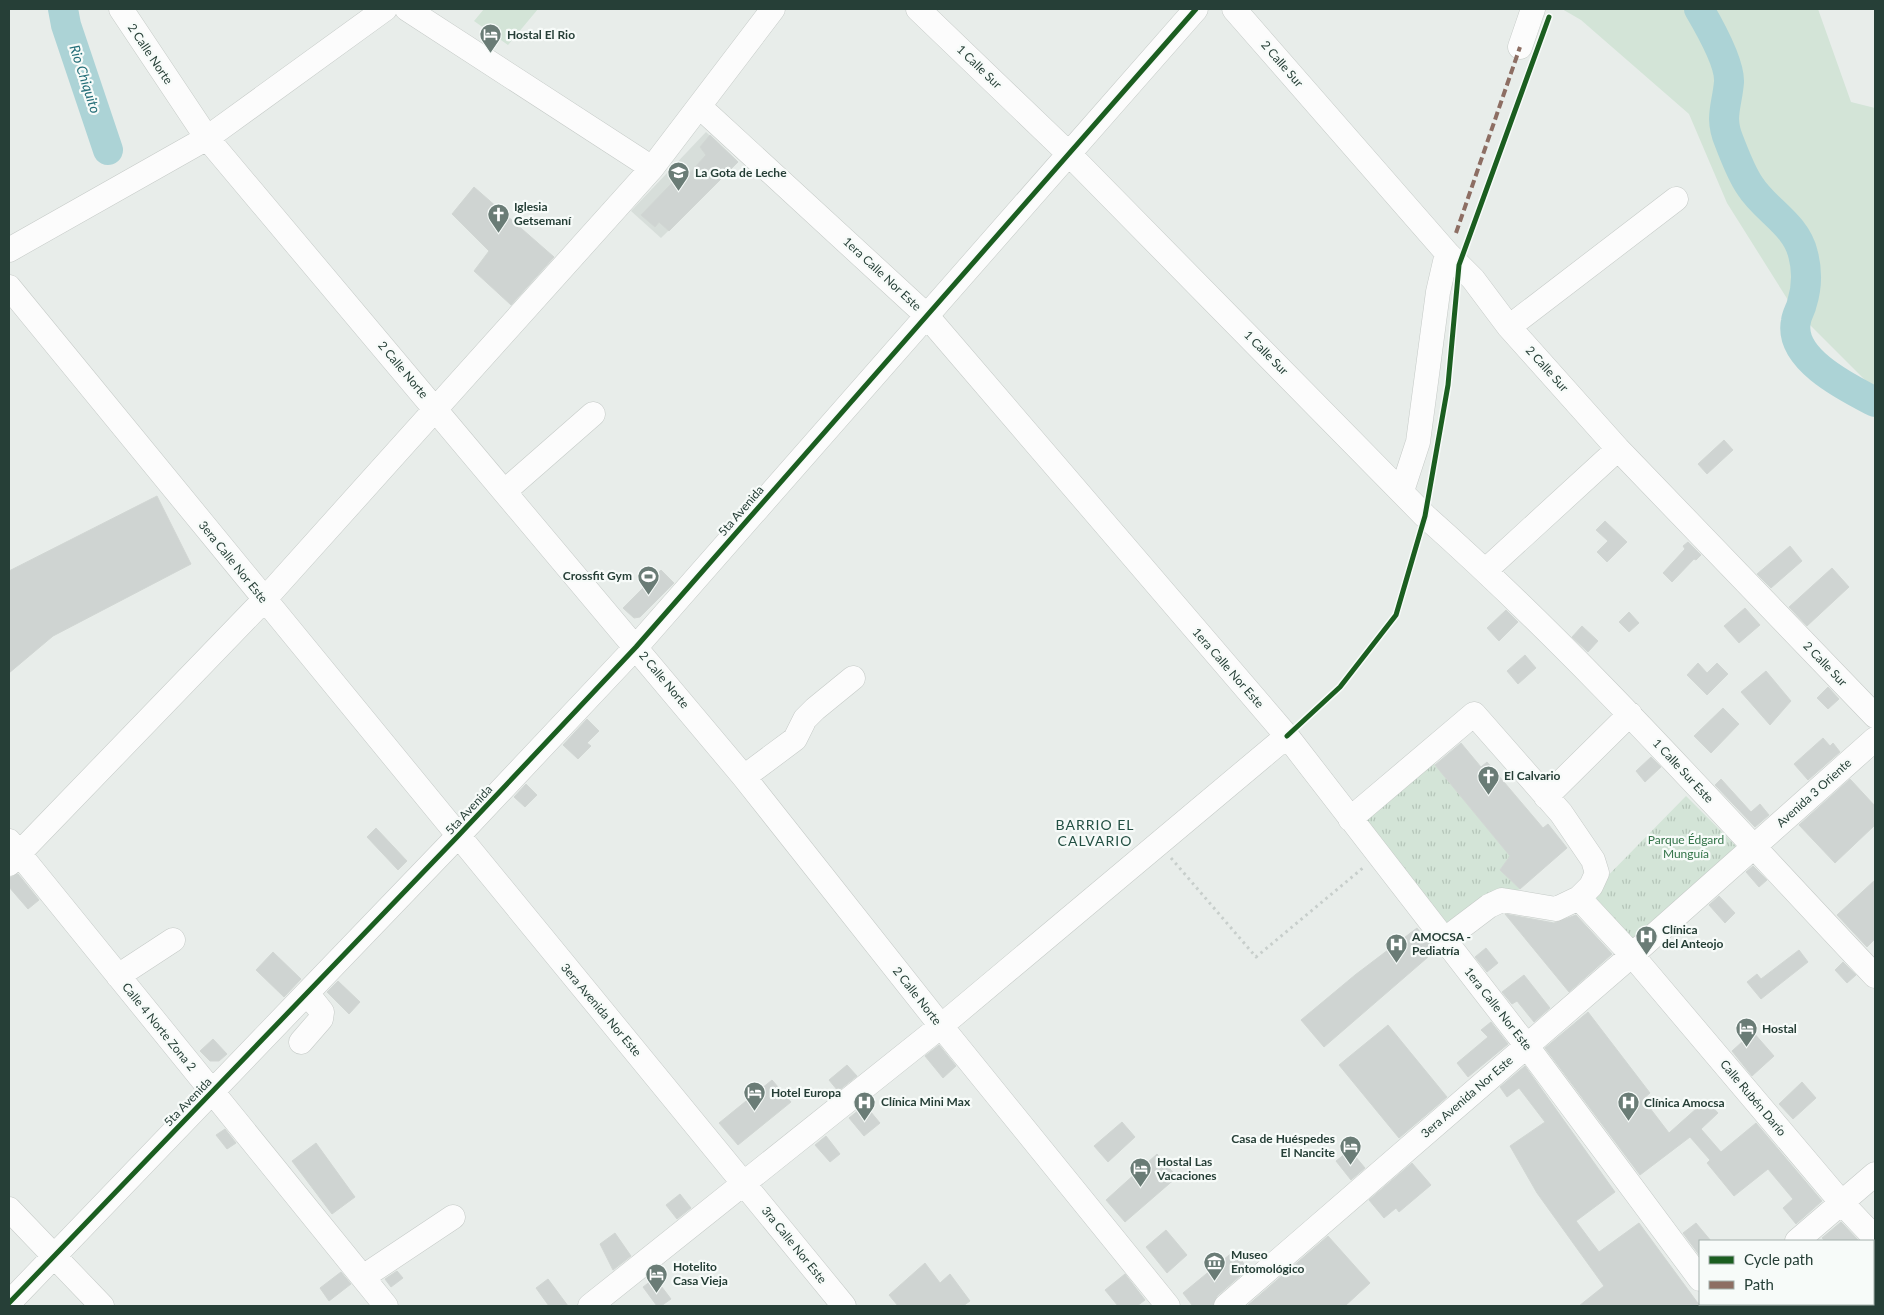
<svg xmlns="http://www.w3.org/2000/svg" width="1884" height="1315" font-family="Lato,sans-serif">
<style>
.built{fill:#d7deda}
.green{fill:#d3e4d7}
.park{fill:url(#park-tufts)}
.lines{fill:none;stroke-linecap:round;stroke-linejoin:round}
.river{stroke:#acd3d6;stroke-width:30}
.building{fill:#cfd4d2;stroke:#d1d6d3}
.minor-casing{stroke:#c5cac7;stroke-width:25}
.path{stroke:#c7cecb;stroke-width:3;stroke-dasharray:2.5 4;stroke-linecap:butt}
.minor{stroke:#fcfcfc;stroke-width:24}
.quiet{stroke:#8d6e63;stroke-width:4;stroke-dasharray:8 4;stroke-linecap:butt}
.cycleway-casing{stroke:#f7fbf9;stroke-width:8}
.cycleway{stroke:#1b5e20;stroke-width:5}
.labels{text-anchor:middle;stroke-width:4.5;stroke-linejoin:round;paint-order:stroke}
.poi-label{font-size:12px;font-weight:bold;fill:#263f37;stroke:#f7fbf9;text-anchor:start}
.street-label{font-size:12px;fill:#263f37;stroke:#f7fbf9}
.park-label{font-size:12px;fill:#337449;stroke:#f7fbf9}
.water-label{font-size:14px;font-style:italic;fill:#246e78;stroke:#f7fbf9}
.neighbourhood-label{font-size:14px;letter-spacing:1px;fill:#235043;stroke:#f7fbf9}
</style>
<defs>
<pattern id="park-tufts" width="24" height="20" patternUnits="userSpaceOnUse" patternTransform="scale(1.25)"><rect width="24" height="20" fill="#d3e4d7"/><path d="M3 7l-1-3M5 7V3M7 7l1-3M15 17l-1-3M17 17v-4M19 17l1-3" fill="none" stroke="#b5c5b9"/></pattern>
</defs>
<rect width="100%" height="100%" fill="#e8edea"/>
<path class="built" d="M 706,132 L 738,162 L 661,238 L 631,211 Z"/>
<path class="green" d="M 484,9 L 538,9 L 508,45 L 474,21 Z
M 1562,9 L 1818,9 L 1851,102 L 1875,108 L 1875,390 L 1793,308 L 1727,203 L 1689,114 L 1581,20 Z"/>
<path class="park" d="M 1431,760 L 1510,856 L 1500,870 L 1520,889 L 1446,929 L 1360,818 Z
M 1686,796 L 1738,848 L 1630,941 L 1589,895 Z"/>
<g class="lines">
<path class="river" d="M 63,9 L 66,25 L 108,150
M 1699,9 C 1709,26 1730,63 1729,82 C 1727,106 1719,117 1729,141 C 1735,156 1741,173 1750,186 C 1765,210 1796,224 1803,254 C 1807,269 1807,287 1802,303 C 1801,309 1797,314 1796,321 C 1788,359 1848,388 1875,402"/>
</g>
<path class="building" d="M 710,135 L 738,162 L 669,231 L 659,222 L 655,227 L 641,215 L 675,180 L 668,172 L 676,163 L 688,175 L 706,155 L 700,147 Z
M 474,187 L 554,257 L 511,305 L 474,271 L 489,251 L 452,214 Z
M 1724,440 L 1733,450 L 1707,474 L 1698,464 Z
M 157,496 L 191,564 L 53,636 L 9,673 L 9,571 Z
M 1605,521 L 1627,542 L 1607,562 L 1597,552 L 1608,541 L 1596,530 Z
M 1688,542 L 1701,555 L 1696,560 L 1694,559 L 1672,582 L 1663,573 L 1685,549 L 1683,546 Z
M 1790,546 L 1802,561 L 1771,588 L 1757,574 Z
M 1832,568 L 1849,587 L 1807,626 L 1789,607 Z
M 661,570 L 674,583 L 640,617 L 634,618 L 623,608 Z
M 1745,608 L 1760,625 L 1739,643 L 1724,626 Z
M 1506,610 L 1518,622 L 1499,641 L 1487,628 Z
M 1629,612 L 1639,623 L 1629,632 L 1619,622 Z
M 1582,626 L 1598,641 L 1588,652 L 1572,637 Z
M 1525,655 L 1536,668 L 1518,684 L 1507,671 Z
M 1698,663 L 1707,673 L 1717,663 L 1728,674 L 1707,695 L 1687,675 Z
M 1766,671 L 1791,701 L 1770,725 L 1741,692 Z
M 1828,687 L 1839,699 L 1828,709 L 1817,698 Z
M 1723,708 L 1739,724 L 1711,753 L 1694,736 Z
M 587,719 L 599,731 L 587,743 L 591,746 L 578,759 L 563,745 Z
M 1823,738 L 1830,746 L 1833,743 L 1840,752 L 1808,780 L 1794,764 Z
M 1461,743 L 1481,767 L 1487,762 L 1543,828 L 1548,824 L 1567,848 L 1520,889 L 1500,870 L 1510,856 L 1435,765 Z
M 1651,757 L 1661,767 L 1645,782 L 1636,771 Z
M 1721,779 L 1751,812 L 1760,804 L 1769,815 L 1755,827 L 1715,785 Z
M 1850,779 L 1875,806 L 1875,825 L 1835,863 L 1799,825 Z
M 526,784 L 537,795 L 525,807 L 514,797 Z
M 376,828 L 407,861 L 398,870 L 367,837 Z
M 1753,866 L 1767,880 L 1759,887 L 1746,872 Z
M 18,874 L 39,900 L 28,909 L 9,887 L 9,878 Z
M 1875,880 L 1875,939 L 1867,947 L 1837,915 Z
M 1719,896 L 1735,913 L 1725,923 L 1709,905 Z
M 1505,914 L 1554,923 L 1576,915 L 1612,954 L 1569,992 Z
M 1417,928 L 1435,951 L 1324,1047 L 1301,1020 L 1355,975 Z
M 1486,948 L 1498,963 L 1487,972 L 1475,957 Z
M 1799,950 L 1808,962 L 1761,999 L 1747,982 L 1757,974 L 1761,979 Z
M 273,952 L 301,979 L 284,997 L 256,970 Z
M 1843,962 L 1856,975 L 1847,983 L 1835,970 Z
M 1524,975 L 1550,1008 L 1534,1022 L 1517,1001 L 1512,1004 L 1502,992 Z
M 338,981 L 360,1002 L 349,1014 L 327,992 Z
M 1588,1012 L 1650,1093 L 1643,1099 L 1669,1133 L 1706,1100 L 1718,1113 L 1701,1129 L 1721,1152 L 1756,1123 L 1822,1201 L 1796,1224 L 1783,1208 L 1793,1199 L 1768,1169 L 1734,1196 L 1707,1163 L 1710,1160 L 1690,1137 L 1640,1175 L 1545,1048 Z
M 1491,1022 L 1508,1044 L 1468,1077 L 1457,1063 L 1488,1037 L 1481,1030 Z
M 1388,1025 L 1447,1097 L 1399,1138 L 1339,1065 Z
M 1753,1032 L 1774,1056 L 1752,1076 L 1732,1051 Z
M 213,1039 L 227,1054 L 219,1061 L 210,1061 L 200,1051 Z
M 939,1045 L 956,1066 L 943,1078 L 925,1056 Z
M 847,1065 L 857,1076 L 838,1091 L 829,1080 Z
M 1525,1066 L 1615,1192 L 1576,1221 L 1599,1252 L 1639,1223 L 1700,1306 L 1579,1306 L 1604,1286 L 1537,1193 L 1510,1146 L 1545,1122 L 1519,1088 L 1507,1097 L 1500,1087 Z
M 772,1080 L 791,1102 L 738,1145 L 719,1123 Z
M 1802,1082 L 1816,1098 L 1793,1119 L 1779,1104 Z
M 865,1105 L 880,1123 L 864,1136 L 849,1118 Z
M 1122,1122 L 1135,1137 L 1108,1162 L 1094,1146 Z
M 225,1129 L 236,1143 L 227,1149 L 216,1135 Z
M 826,1136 L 840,1154 L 830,1162 L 815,1145 Z
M 316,1143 L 355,1197 L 332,1214 L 292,1161 Z
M 1350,1150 L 1365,1168 L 1351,1180 L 1336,1161 Z
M 1157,1154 L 1177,1177 L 1125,1222 L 1106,1200 Z
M 1412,1163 L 1431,1185 L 1399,1212 L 1396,1208 L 1384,1218 L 1369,1200 Z
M 680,1194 L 691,1208 L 677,1219 L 666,1205 Z
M 1841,1222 L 1859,1241 L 1825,1241 L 1822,1238 Z
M 1696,1223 L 1711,1241 L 1700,1241 L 1700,1256 L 1683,1233 Z
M 1166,1230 L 1187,1255 L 1167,1273 L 1146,1247 Z
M 615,1233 L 631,1256 L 613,1270 L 600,1244 Z
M 1328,1236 L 1370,1283 L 1345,1306 L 1247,1306 Z
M 1234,1251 L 1248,1269 L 1217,1296 L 1213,1306 L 1192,1305 L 1183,1293 Z
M 925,1263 L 940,1283 L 950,1274 L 970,1301 L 963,1306 L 898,1306 L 889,1295 Z
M 397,1271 L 403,1278 L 391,1287 L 385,1279 Z
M 341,1272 L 351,1284 L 329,1301 L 320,1288 Z
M 1125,1274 L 1145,1300 L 1137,1306 L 1118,1306 L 1105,1290 Z
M 655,1278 L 671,1299 L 661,1306 L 657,1306 L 643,1287 Z
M 548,1279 L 568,1306 L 549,1306 L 536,1288 Z"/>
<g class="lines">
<defs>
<path id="minor" d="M 121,9 L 207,138 L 744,777 L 941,1026 L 1168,1306
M 407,9 L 652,168
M 918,9 L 1069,154 L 1425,516 C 1586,659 1728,821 1875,976
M 1234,9 L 1447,253 L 1473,279 L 1509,327 L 1618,449 L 1875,716
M 1520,47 L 1533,9
M 700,107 L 926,315 L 1287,736 L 1526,1045 L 1700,1279
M 9,250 L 207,138 L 385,9
M 9,287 L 844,1306
M 1509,327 L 1676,199
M 505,491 L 593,414
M 1402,491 L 1418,442 L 1438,292 L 1447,253
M 1486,570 L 1618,449
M 744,777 L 795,739 L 805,719 L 815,709 L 853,678
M 1546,797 L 1630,714
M 1350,819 L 1474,714 L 1561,813 L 1593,860 L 1597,873 L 1591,886 L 1579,898 L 1556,909 L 1502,900 L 1489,906 L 1444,940
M 9,841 L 386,1306
M 9,864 L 264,600 L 652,168 L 773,9
M 1579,898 L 1632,955 L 1841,1202 L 1875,1238
M 118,976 L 173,940
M 301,1042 L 321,1019 L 322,1012 L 307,993
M 9,1209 L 102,1306
M 1797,1241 L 1875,1174
M 363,1277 L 453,1217
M 9,1303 L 458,836 L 636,647 L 1196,9
M 590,1306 L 941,1026 L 1287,736
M 1226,1306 L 1632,955 L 1875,739
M 1717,1306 L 1719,1304"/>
</defs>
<use href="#minor" class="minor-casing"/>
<path class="path" d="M 1171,858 L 1256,957 L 1364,867"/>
<use href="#minor" class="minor"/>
<path class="quiet" d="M 1456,233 L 1520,47"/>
<defs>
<path id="cycleway" d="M 1287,736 L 1340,687 L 1396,615 L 1425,516 L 1448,385 L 1459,265 L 1549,17
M 9,1303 L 458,836 L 636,647 L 1196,9"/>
</defs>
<use href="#cycleway" class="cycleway-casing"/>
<use href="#cycleway" class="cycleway"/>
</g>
<defs>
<symbol id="hotel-pin" viewBox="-11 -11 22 30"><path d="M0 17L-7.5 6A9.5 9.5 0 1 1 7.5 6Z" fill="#6a7c76" stroke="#f7fbf9"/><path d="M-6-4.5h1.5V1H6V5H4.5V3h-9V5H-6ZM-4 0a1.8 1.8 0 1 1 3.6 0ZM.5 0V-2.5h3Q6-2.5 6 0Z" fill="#fff"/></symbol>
<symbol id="school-pin" viewBox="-11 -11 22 30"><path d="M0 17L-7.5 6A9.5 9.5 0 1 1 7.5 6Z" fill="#6a7c76" stroke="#f7fbf9"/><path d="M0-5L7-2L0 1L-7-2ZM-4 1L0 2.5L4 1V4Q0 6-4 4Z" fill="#fff"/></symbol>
<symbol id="church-pin" viewBox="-11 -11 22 30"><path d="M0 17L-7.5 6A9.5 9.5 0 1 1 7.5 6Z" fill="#6a7c76" stroke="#f7fbf9"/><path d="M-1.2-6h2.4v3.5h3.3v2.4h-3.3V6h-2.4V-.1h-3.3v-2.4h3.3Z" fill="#fff"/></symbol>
<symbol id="stadium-pin" viewBox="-11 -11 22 30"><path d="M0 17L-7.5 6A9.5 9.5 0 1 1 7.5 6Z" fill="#6a7c76" stroke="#f7fbf9"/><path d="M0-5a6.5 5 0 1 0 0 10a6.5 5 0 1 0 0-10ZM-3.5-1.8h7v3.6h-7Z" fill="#fff"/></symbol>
<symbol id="hospital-pin" viewBox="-11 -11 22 30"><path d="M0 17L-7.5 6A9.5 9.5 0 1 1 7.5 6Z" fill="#6a7c76" stroke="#f7fbf9"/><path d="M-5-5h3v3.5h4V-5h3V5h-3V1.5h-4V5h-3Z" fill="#fff"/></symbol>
<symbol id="museum-pin" viewBox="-11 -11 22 30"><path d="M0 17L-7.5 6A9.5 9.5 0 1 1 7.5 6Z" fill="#6a7c76" stroke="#f7fbf9"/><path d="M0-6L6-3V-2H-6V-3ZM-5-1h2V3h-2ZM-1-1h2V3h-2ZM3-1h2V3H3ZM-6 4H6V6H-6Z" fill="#fff"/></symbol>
</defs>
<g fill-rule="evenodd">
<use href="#hotel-pin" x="478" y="22" width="25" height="34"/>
<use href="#school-pin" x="666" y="160" width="25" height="34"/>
<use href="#church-pin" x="486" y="202" width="25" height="34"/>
<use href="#stadium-pin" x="636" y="564" width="25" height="34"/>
<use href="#church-pin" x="1476" y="764" width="25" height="34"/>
<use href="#hospital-pin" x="1634" y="924" width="25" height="34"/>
<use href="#hospital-pin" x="1384" y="932" width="25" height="34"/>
<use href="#hotel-pin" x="1734" y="1016" width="25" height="34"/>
<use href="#hotel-pin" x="742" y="1080" width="25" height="34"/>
<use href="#hospital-pin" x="852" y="1090" width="25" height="34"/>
<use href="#hospital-pin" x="1616" y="1090" width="25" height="34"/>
<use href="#hotel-pin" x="1338" y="1134" width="25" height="34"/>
<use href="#hotel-pin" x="1128" y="1156" width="25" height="34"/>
<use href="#museum-pin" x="1202" y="1250" width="25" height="34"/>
<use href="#hotel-pin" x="644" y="1262" width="25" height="34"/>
</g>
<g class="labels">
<g class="poi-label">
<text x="507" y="39">Hostal El Rio</text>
<text x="695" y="177">La Gota de Leche</text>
<text x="514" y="211">Iglesia<tspan x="514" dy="14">Getsemaní</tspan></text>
<text x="632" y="580" text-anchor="end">Crossfit Gym</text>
<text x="1504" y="780">El Calvario</text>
<text x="1662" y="934">Clínica<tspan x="1662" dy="14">del Anteojo</tspan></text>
<text x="1412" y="941">AMOCSA -<tspan x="1412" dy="14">Pediatría</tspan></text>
<text x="1762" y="1033">Hostal</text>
<text x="771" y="1097">Hotel Europa</text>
<text x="881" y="1106">Clínica Mini Max</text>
<text x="1644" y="1107">Clínica Amocsa</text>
<text x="1335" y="1143" text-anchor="end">Casa de Huéspedes<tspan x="1335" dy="14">El Nancite</tspan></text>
<text x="1157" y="1166">Hostal Las<tspan x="1157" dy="14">Vacaciones</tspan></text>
<text x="1231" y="1259">Museo<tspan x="1231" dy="14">Entomológico</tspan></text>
<text x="673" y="1271">Hotelito<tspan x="673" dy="14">Casa Vieja</tspan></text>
</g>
<g class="street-label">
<text transform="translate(150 54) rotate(56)" y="4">2 Calle Norte</text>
<text transform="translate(1282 64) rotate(49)" y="4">2 Calle Sur</text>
<text transform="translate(979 67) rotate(44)" y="4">1 Calle Sur</text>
<text transform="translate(882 274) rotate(43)" y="4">1era Calle Nor Este</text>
<text transform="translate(1266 353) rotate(45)" y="4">1 Calle Sur</text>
<text transform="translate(1547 369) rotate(48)" y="4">2 Calle Sur</text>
<text transform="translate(403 370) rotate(50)" y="4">2 Calle Norte</text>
<text transform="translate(741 511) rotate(-49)" y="4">5ta Avenida</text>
<text transform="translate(233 562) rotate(51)" y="4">3era Calle Nor Este</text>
<text transform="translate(1825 664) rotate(46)" y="4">2 Calle Sur</text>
<text transform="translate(1228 668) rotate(49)" y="4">1era Calle Nor Este</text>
<text transform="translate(664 680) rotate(50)" y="4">2 Calle Norte</text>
<text transform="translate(1683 771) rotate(47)" y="4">1 Calle Sur Este</text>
<text transform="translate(1814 793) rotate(-42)" y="4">Avenida 3 Oriente</text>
<text transform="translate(469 810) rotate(-47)" y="4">5ta Avenida</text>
<text transform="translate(917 996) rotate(52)" y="4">2 Calle Norte</text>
<text transform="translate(1498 1009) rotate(52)" y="4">1era Calle Nor Este</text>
<text transform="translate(601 1010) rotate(50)" y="4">3era Avenida Nor Este</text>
<text transform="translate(159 1027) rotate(51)" y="4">Calle 4 Norte Zona 2</text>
<text transform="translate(1467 1097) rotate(-41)" y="4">3era Avenida Nor Este</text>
<text transform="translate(1753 1098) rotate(50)" y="4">Calle Rubén Darío</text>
<text transform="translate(188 1102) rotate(-46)" y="4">5ta Avenida</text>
<text transform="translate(794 1245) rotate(51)" y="4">3ra Calle Nor Este</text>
</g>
<g class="park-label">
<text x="1686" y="844">Parque Édgard<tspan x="1686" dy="14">Munguía</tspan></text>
</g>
<g class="water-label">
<text transform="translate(85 79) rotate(72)" y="5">Rio Chiquito</text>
</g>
<g class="neighbourhood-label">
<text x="1095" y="830">BARRIO EL<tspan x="1095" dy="16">CALVARIO</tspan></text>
</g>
</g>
<rect width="1884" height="1315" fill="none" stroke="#263f37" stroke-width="20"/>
<rect x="1699" y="1240" width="175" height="65" fill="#f7fbf9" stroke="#a3b0ab"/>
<rect x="1709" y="1256" width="25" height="8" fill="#1b5e20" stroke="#a3b0ab"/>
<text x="1744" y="1265" font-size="15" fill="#263f37">Cycle path</text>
<rect x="1709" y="1281" width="25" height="8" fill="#8d6e63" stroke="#a3b0ab"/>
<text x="1744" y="1290" font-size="15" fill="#263f37">Path</text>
</svg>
